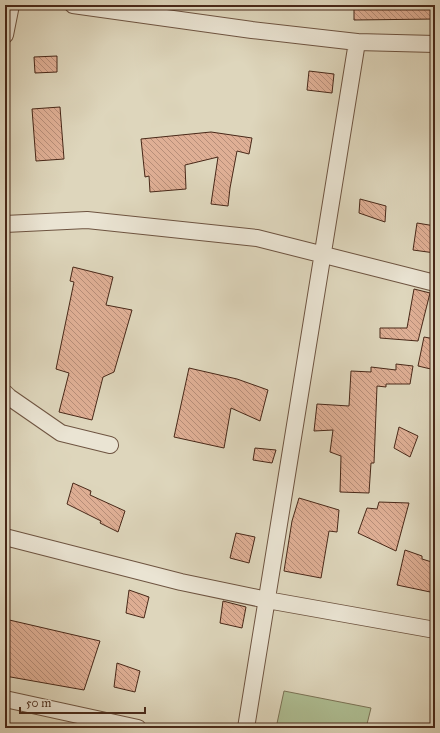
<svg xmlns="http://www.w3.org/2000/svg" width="440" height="733" font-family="'IM FELL Great Primer',serif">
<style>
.pitch{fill:#aebe93;stroke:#7b7356}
.building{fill:url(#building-back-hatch);stroke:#482818}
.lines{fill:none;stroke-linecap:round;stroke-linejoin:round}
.minor-casing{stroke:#6e5441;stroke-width:18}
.minor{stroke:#eae4d3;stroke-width:16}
</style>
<defs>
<pattern id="building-back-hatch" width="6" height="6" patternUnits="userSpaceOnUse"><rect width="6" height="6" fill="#dfaf95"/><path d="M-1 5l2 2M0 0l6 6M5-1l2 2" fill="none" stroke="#b78e79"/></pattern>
</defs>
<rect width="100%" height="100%" fill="#ded6bc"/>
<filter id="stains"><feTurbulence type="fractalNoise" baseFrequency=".005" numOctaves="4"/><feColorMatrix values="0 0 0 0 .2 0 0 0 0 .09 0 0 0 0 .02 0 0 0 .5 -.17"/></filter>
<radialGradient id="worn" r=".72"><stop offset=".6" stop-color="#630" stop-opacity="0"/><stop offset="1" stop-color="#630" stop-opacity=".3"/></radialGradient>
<path class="pitch" d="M 284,691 L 371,708 L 366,728 L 276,728 Z"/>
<path class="building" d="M 354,5 L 435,5 L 435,19 L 354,20 Z
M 57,56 L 57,72 L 35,73 L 34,57 Z
M 309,71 L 334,74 L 332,93 L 307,90 Z
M 60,107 L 64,159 L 36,161 L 32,109 Z
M 211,132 L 252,138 L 249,154 L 237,151 L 230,188 L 228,206 L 211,204 L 218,157 L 185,165 L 186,189 L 150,192 L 149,176 L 145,177 L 141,139 Z
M 360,199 L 386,206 L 385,222 L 359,213 Z
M 417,223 L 435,226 L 435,253 L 413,250 Z
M 73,267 L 113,277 L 106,305 L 132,310 L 114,372 L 103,377 L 92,420 L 59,412 L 69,373 L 56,369 L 74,282 L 70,281 Z
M 414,289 L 430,293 L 418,341 L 380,338 L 380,328 L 407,328 Z
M 424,337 L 435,339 L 435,370 L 418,366 Z
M 396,364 L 413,366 L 410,384 L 386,384 L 386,387 L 377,386 L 374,463 L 371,463 L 369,493 L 340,492 L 341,456 L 330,452 L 333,430 L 314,431 L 317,404 L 349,406 L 351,371 L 371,372 L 371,367 L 396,370 Z
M 189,368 L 237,379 L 268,390 L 260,421 L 231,408 L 224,448 L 174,437 Z
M 399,427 L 418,436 L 410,457 L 394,448 Z
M 255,448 L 276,450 L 272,463 L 253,460 Z
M 73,483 L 91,491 L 90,495 L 125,511 L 118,532 L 100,523 L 101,521 L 67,504 Z
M 299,498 L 339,510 L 337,532 L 329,531 L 321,578 L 284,571 L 292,521 Z
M 379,502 L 409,503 L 396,551 L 358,533 L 367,508 L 377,509 Z
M 236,533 L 255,537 L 249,563 L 230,558 Z
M 405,550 L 422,556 L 422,559 L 435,563 L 435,593 L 397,585 Z
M 129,590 L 149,597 L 144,618 L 126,613 Z
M 223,601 L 246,607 L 242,628 L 220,623 Z
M 5,619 L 100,641 L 84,690 L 5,676 Z
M 117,663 L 140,671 L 135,692 L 114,687 Z"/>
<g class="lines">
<defs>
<path id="minor" d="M 73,5 L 252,30 L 357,42 L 435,44
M 5,35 L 11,5
M 5,224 L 87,220 L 257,238 L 435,283
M 5,393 L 9,397 L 61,433 L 110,445
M 5,537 L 181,582 L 267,600 L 435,630
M 5,699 L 138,728
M 246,728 L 357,42"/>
</defs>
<use href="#minor" class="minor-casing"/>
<use href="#minor" class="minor"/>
</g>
<rect width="440" height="733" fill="none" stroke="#ded6bc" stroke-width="20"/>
<rect x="6" y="6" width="428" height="721" fill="none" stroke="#482818" stroke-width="2"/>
<rect x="10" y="10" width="420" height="713" fill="none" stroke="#482818"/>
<path d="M20 707v6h125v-6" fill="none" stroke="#482818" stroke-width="2"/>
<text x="26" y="707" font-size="12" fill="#482818" stroke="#eae4d3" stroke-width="3" paint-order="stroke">50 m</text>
<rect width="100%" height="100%" filter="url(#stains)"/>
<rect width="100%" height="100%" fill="url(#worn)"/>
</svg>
